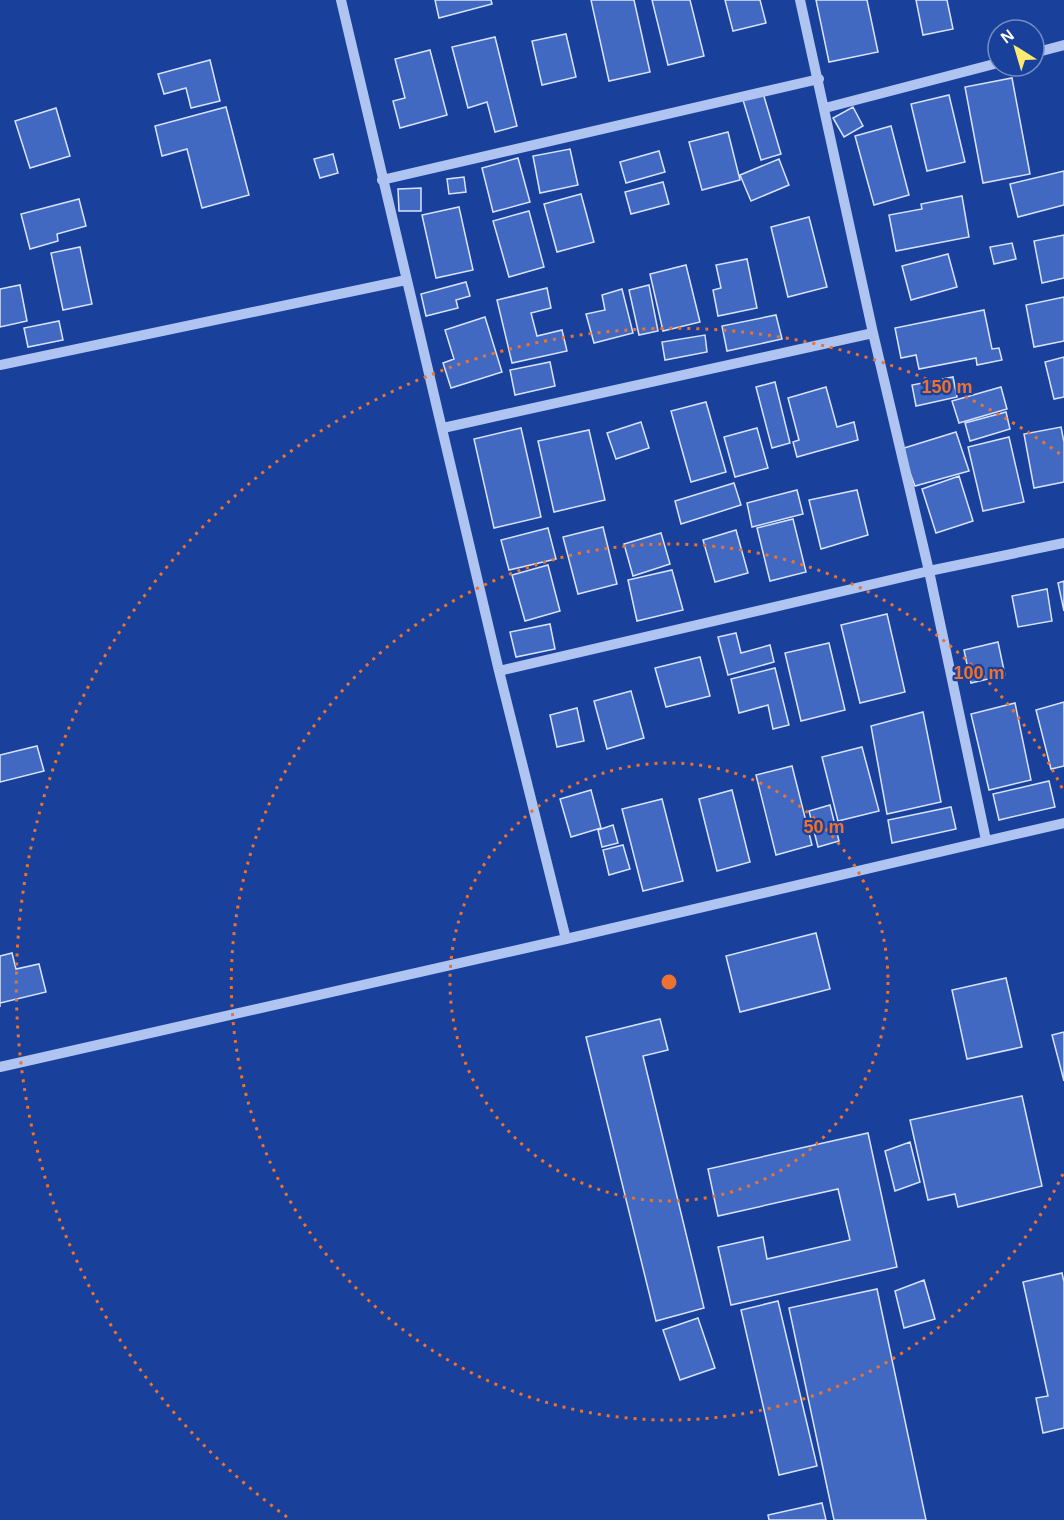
<svg xmlns="http://www.w3.org/2000/svg" width="1064" height="1520" font-family="Helvetica,sans-serif">
<style>
.building{fill:#4269c1;stroke:#d7e3fc;stroke-width:1.5}
.lines{fill:none;stroke-linecap:round;stroke-linejoin:round}
.minor{stroke:#afc4f1;stroke-width:10}
.ring{fill:none;stroke:#eb7230;stroke-width:3;stroke-dasharray:3 6}
.centre{fill:#eb7230;stroke:#19409b;stroke-width:3}
.ring-label{font-size:18px;text-anchor:middle;font-weight:bold;fill:#eb7230;stroke:#19409b;stroke-width:4.5;stroke-linejoin:round;paint-order:stroke}
</style>
<rect width="100%" height="100%" fill="#19409b"/>
<path class="building" d="M 435,0 L 491,0 L 492,4 L 439,18 Z
M 591,0 L 634,0 L 650,72 L 609,81 Z
M 652,0 L 690,0 L 704,56 L 668,65 Z
M 725,0 L 760,0 L 766,23 L 733,31 Z
M 816,0 L 867,0 L 878,52 L 829,62 Z
M 916,0 L 947,0 L 953,29 L 923,35 Z
M 566,34 L 576,77 L 542,85 L 532,41 Z
M 495,37 L 517,126 L 495,132 L 487,102 L 468,108 L 452,47 Z
M 430,50 L 447,115 L 400,128 L 393,101 L 405,98 L 395,59 Z
M 210,60 L 220,101 L 191,108 L 186,88 L 164,94 L 158,74 Z
M 1012,78 L 1030,174 L 983,183 L 965,87 Z
M 763,93 L 781,154 L 761,160 L 743,100 Z
M 949,95 L 965,162 L 927,171 L 911,104 Z
M 226,107 L 249,195 L 202,208 L 187,149 L 162,156 L 155,126 Z
M 853,107 L 863,126 L 844,137 L 833,118 Z
M 56,108 L 70,156 L 30,168 L 15,121 Z
M 891,126 L 909,195 L 874,205 L 855,136 Z
M 728,132 L 740,180 L 702,190 L 689,142 Z
M 570,149 L 578,185 L 540,193 L 533,156 Z
M 659,151 L 665,172 L 626,183 L 620,162 Z
M 333,154 L 338,173 L 320,178 L 314,159 Z
M 518,158 L 530,202 L 493,212 L 482,168 Z
M 779,159 L 789,185 L 751,201 L 740,175 Z
M 1064,171 L 1064,205 L 1018,217 L 1010,184 Z
M 464,177 L 466,192 L 449,194 L 447,179 Z
M 663,182 L 669,204 L 631,214 L 625,192 Z
M 421,188 L 421,211 L 399,211 L 398,189 Z
M 581,194 L 594,242 L 557,252 L 544,204 Z
M 962,196 L 969,237 L 896,251 L 889,215 L 922,209 L 921,204 Z
M 79,199 L 86,226 L 57,234 L 58,241 L 30,249 L 21,214 Z
M 459,207 L 473,270 L 436,278 L 422,215 Z
M 529,211 L 544,267 L 509,277 L 493,221 Z
M 809,217 L 827,287 L 788,297 L 771,227 Z
M 1064,235 L 1064,278 L 1042,283 L 1034,241 Z
M 1012,243 L 1016,259 L 994,264 L 990,247 Z
M 80,247 L 92,304 L 63,310 L 51,253 Z
M 948,254 L 957,287 L 911,300 L 902,266 Z
M 747,259 L 757,308 L 718,316 L 713,290 L 721,288 L 716,265 Z
M 686,265 L 700,322 L 663,331 L 650,274 Z
M 466,282 L 470,296 L 456,300 L 458,308 L 426,316 L 421,294 Z
M 20,285 L 27,321 L 0,327 L 0,289 Z
M 649,285 L 658,331 L 639,335 L 629,290 Z
M 547,288 L 551,308 L 531,313 L 537,336 L 562,330 L 567,351 L 512,363 L 497,300 Z
M 622,289 L 633,333 L 594,343 L 586,314 L 605,310 L 602,295 Z
M 1064,297 L 1064,341 L 1034,347 L 1026,305 Z
M 984,310 L 992,349 L 999,348 L 1002,360 L 977,365 L 976,358 L 919,369 L 916,355 L 901,358 L 895,328 Z
M 776,315 L 782,339 L 727,351 L 722,326 Z
M 485,317 L 502,372 L 451,388 L 443,363 L 454,359 L 445,330 Z
M 59,321 L 63,340 L 28,347 L 24,328 Z
M 705,335 L 707,352 L 665,360 L 662,342 Z
M 1064,357 L 1064,397 L 1054,399 L 1045,362 Z
M 550,362 L 555,386 L 515,395 L 510,370 Z
M 953,377 L 957,397 L 916,406 L 912,385 Z
M 775,382 L 790,443 L 772,448 L 756,387 Z
M 826,387 L 837,427 L 854,422 L 858,440 L 797,457 L 793,442 L 799,440 L 788,398 Z
M 1001,387 L 1007,409 L 959,423 L 952,401 Z
M 706,402 L 726,472 L 691,482 L 671,411 Z
M 1006,412 L 1010,429 L 970,441 L 965,423 Z
M 641,422 L 649,448 L 616,459 L 607,433 Z
M 1061,427 L 1064,442 L 1064,482 L 1034,488 L 1024,434 Z
M 521,428 L 541,517 L 494,528 L 474,439 Z
M 757,428 L 768,468 L 735,477 L 724,437 Z
M 589,430 L 605,500 L 554,512 L 538,441 Z
M 956,432 L 969,471 L 915,486 L 901,449 Z
M 1009,437 L 1024,502 L 983,511 L 968,447 Z
M 959,476 L 973,521 L 936,533 L 922,489 Z
M 734,483 L 741,505 L 681,524 L 675,501 Z
M 797,490 L 803,514 L 752,527 L 747,503 Z
M 857,490 L 868,535 L 821,549 L 809,500 Z
M 793,519 L 806,572 L 770,581 L 757,528 Z
M 603,527 L 617,584 L 578,594 L 563,537 Z
M 548,528 L 556,559 L 509,570 L 501,540 Z
M 736,530 L 748,573 L 715,582 L 703,540 Z
M 661,533 L 670,564 L 633,576 L 624,544 Z
M 548,565 L 560,611 L 525,621 L 512,575 Z
M 672,570 L 683,610 L 637,621 L 628,580 Z
M 1064,581 L 1064,611 L 1058,583 Z
M 1047,589 L 1052,621 L 1018,627 L 1012,596 Z
M 887,614 L 905,692 L 860,703 L 841,625 Z
M 550,624 L 555,649 L 516,657 L 510,632 Z
M 736,633 L 741,653 L 770,645 L 774,662 L 728,675 L 718,637 Z
M 998,642 L 1005,675 L 971,683 L 964,650 Z
M 829,643 L 845,710 L 801,721 L 785,653 Z
M 700,657 L 710,696 L 666,707 L 655,668 Z
M 775,668 L 789,725 L 773,729 L 768,705 L 739,713 L 731,679 Z
M 631,691 L 644,738 L 607,749 L 594,701 Z
M 1064,702 L 1064,766 L 1051,769 L 1036,710 Z
M 1015,703 L 1031,780 L 989,790 L 971,714 Z
M 577,708 L 584,741 L 557,747 L 550,715 Z
M 923,712 L 941,802 L 887,814 L 871,726 Z
M 37,746 L 44,771 L 0,782 L 0,755 Z
M 862,747 L 879,811 L 838,821 L 822,757 Z
M 792,766 L 812,845 L 776,855 L 756,775 Z
M 1049,781 L 1055,807 L 999,820 L 993,794 Z
M 591,790 L 601,828 L 571,837 L 560,799 Z
M 732,790 L 750,862 L 717,871 L 699,799 Z
M 662,799 L 683,881 L 643,891 L 622,809 Z
M 830,805 L 839,841 L 818,847 L 809,811 Z
M 951,807 L 956,829 L 892,843 L 888,820 Z
M 613,825 L 618,843 L 602,847 L 598,830 Z
M 623,845 L 630,869 L 609,875 L 603,850 Z
M 816,933 L 830,989 L 740,1012 L 726,956 Z
M 12,953 L 16,969 L 39,964 L 46,992 L 0,1003 L 0,1007 L 0,956 Z
M 1006,978 L 1022,1047 L 967,1059 L 952,990 Z
M 660,1019 L 668,1050 L 643,1056 L 704,1308 L 656,1321 L 586,1037 Z
M 1064,1032 L 1064,1081 L 1052,1035 Z
M 1022,1096 L 1042,1186 L 958,1207 L 955,1194 L 928,1200 L 910,1120 Z
M 868,1133 L 897,1267 L 731,1305 L 718,1247 L 763,1237 L 767,1259 L 850,1240 L 838,1189 L 718,1216 L 708,1169 Z
M 910,1142 L 920,1182 L 895,1191 L 885,1151 Z
M 1062,1273 L 1064,1282 L 1064,1428 L 1043,1433 L 1036,1398 L 1048,1396 L 1023,1282 Z
M 924,1280 L 935,1319 L 904,1328 L 895,1291 Z
M 877,1289 L 926,1520 L 834,1520 L 789,1308 Z
M 778,1301 L 817,1466 L 779,1475 L 741,1310 Z
M 698,1318 L 715,1368 L 680,1380 L 663,1330 Z
M 822,1503 L 826,1520 L 769,1520 L 768,1515 Z"/>
<g class="lines">
<path class="minor" d="M 341,0 L 499,671 L 566,939
M 800,0 L 873,333 L 929,571 L 986,840
M 1034,53 L 1064,45
M 825,108 L 998,63
M 382,180 L 819,79
M 0,365 L 406,280
M 443,428 L 873,333
M 499,671 L 929,571 L 1064,543
M 0,1067 L 566,939 L 1064,823"/>
</g>
<g class="ring">
<circle cx="669" cy="982" r="219"/>
<path d="M1063 1174A438 438 0 1 1 1063 790"/>
<path d="M287 1517A657 657 0 1 1 1060 454"/>
</g>
<circle cx="669" cy="982" r="9" class="centre"/>
<g class="ring-label">
<text x="947" y="393">150 m</text>
<text x="979" y="679">100 m</text>
<text x="824" y="833">50 m</text>
</g>
<g transform="translate(1016 48) rotate(323)"><circle r="28" fill="#19409b" stroke="#758cc3" stroke-width="1.5"/>
<path d="M0-4.5L10 22L0 15L-10 22Z" fill="#ffe970"/>
<text y="-9" font-size="16" font-weight="bold" text-anchor="middle" fill="#ffffff">N</text>
</g>
</svg>
